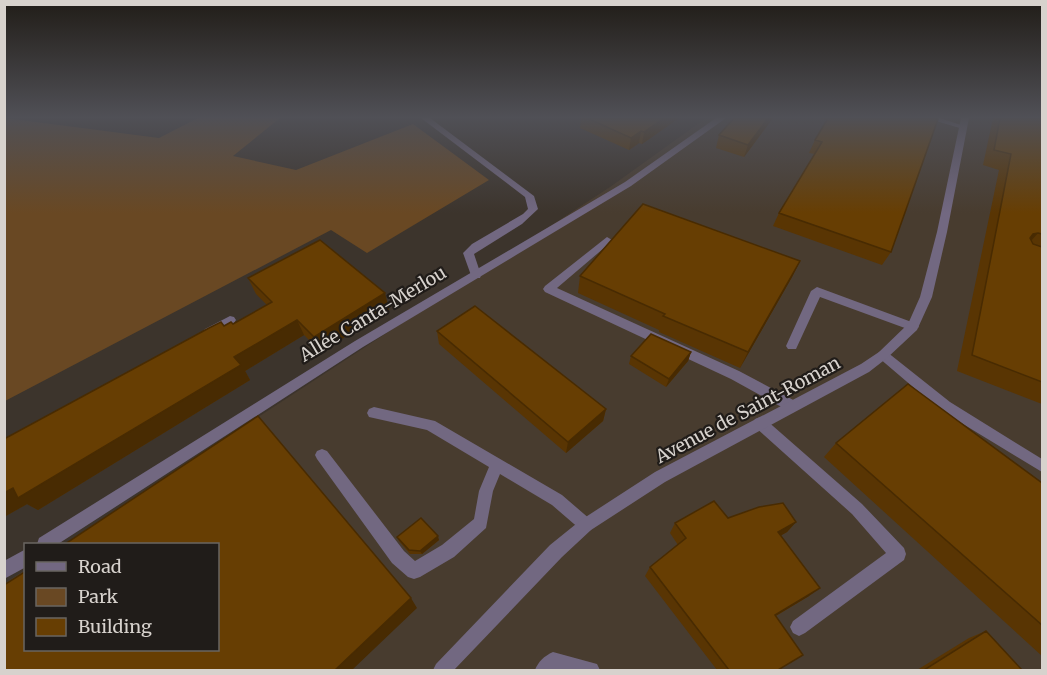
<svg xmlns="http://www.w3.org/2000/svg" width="1047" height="675" font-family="Merriweather,serif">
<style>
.built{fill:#483c2f}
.green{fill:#694823}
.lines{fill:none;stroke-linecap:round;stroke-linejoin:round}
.service{fill:#726881;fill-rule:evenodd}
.minor{fill:#726881;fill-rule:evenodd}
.tertiary{fill:#726881;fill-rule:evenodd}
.wall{fill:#593503}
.shaded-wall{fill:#482b02}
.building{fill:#673e03;stroke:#482b02;stroke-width:1.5}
.labels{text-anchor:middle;stroke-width:4.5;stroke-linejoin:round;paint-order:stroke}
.street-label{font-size:18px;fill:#d7d2cd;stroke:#201c19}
</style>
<rect width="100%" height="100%" fill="#3c342c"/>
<path class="built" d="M 706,118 L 1042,118 L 1042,670 L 5,670 L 5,583 L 25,570 L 26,650 L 218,650 L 218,544 L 64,544 L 610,187 Z"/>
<path class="green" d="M 5,118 L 159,138 L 198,118 L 280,118 L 233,156 L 296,170 L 413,124 L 489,180 L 367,253 L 331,230 L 5,401 Z"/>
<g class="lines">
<path class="service" d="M 421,118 L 430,118 L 534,196 L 538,209 L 522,224 L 474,254 L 481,275 L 480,278 L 472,278 L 463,253 L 472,244 L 523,214 L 528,209 L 525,197 Z
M 607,237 L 612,240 L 611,242 L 557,288 L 739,371 L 797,402 L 799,406 L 797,410 L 792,412 L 787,410 L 731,379 L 545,292 L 543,289 L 545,286 Z
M 817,287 L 917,324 L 919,327 L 913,331 L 820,297 L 796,349 L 788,349 L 786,346 L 811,291 Z
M 374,407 L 435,421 L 562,495 L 591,520 L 594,525 L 591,530 L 586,532 L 581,530 L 552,505 L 500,474 L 493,491 L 486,528 L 454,557 L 420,577 L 414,579 L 408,577 L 392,563 L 317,459 L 315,455 L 317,451 L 322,449 L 327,451 L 404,551 L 415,561 L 442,545 L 474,519 L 479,491 L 489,467 L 427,430 L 369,417 L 367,413 L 369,409 Z
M 760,417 L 765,419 L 862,504 L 904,548 L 906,554 L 904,560 L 805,633 L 799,636 L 793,633 L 790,627 L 793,621 L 886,553 L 852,514 L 755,427 L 753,423 L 755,419 Z
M 553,652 L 597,664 L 600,670 L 535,670 C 538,662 544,656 553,652 Z"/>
<path class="minor" d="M 716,118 L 726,118 L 631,186 L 363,347 L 58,544 L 37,544 L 39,538 L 355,341 L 625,182 Z
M 926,118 L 940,118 L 967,127 L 963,129 Z
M 230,316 L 234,317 L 236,320 L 234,323 L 213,335 L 205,335 L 203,332 L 205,329 Z
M 883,350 L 887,352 L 950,402 L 1042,459 L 1042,472 L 940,410 L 879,358 L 877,355 L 879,352 Z
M 26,549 L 26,567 L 4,579 L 4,561 Z"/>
<path class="tertiary" d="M 961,118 L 969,118 L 947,232 L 932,297 L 917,330 L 887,358 L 869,372 L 665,482 L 591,530 L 562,557 L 454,670 L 433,670 L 436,664 L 550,545 L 581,520 L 655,472 L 861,364 L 879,352 L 908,324 L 920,297 L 937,232 Z"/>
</g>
<path class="wall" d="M 581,118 L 679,118 L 642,144 L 639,143 L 629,150 L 580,128 Z
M 734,118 L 773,118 L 744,157 L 716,148 L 719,135 Z
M 818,118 L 934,118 L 891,252 L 882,265 L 773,226 L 779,213 L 815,154 L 809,153 L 815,140 L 827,120 Z
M 993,118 L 1042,118 L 1042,404 L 957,371 L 999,170 L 983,165 Z
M 800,261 L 792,277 L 740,368 L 659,332 L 659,330 L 578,293 L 580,276 Z
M 248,278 L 389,309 L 321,352 L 304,335 L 245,371 L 250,380 L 38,510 L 27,504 L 4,517 L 4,439 L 224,326 L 233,324 L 267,305 L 256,294 Z
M 437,331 L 606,409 L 603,421 L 566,453 L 439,344 Z
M 691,352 L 688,361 L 666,387 L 629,364 L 631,356 Z
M 836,443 L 1042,483 L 1042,656 L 824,457 Z
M 796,522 L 787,532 L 781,535 L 809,596 L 776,616 L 778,670 L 717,670 L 645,576 L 650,567 L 678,545 L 670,533 L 675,523 Z
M 397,537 L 439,540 L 422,554 L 410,554 L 399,541 Z
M 986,631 L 1022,670 L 917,670 L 969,638 Z"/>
<path class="shaded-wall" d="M 664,118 L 679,118 L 642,144 L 644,132 Z
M 768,118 L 773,118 L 744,157 L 748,145 Z
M 641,131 L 639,143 L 629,150 L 631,138 Z
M 1038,233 L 1024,249 L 1033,234 Z
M 800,261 L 792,277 L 740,368 L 748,352 Z
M 385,293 L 389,309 L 321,352 L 314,337 Z
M 297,320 L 304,335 L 245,371 L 250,380 L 38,510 L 27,504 L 4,517 L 4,493 Z
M 691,352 L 688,361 L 666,387 L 669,379 Z
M 606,409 L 603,421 L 566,453 L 568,442 Z
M 796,522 L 787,532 L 770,542 L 778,532 Z
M 438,536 L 439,540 L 422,554 L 420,551 Z
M 820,588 L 809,596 L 765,622 L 775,615 Z
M 411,598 L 417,608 L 352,670 L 335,670 Z"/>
<path class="building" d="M 587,118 L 664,118 L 644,132 L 641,131 L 631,138 Z
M 734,118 L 768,118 L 748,145 L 719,135 Z
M 828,118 L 934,118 L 938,119 L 891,252 L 779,213 L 822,142 L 815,140 Z
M 1000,118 L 1042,118 L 1042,234 L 1038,233 L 1033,234 L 1030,238 L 1033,244 L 1042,247 L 1042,382 L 972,355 L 1011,154 L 994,150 Z
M 643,204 L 800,261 L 748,352 L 663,316 L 665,314 L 580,276 Z
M 320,240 L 385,293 L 314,337 L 297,320 L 234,357 L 241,365 L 18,498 L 13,488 L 4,493 L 4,439 L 209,328 L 221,322 L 224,326 L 231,322 L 233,324 L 272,302 L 248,278 Z
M 475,306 L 606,409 L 568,442 L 437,331 Z
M 651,334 L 691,352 L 669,379 L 631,356 Z
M 908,384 L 1042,483 L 1042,625 L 836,443 Z
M 258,416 L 411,598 L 335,670 L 4,670 L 4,585 L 26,571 L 26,650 L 218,650 L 218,544 L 65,544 Z
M 714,501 L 728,518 L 759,507 L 783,503 L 796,522 L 778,532 L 820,588 L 775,615 L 803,655 L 778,670 L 729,670 L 650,567 L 686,538 L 675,523 Z
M 421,518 L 438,536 L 420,551 L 409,550 L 397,537 Z
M 986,631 L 1022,670 L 924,670 Z"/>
<linearGradient id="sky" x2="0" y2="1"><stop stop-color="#211d18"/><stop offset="0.55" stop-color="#505056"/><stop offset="1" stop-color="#505056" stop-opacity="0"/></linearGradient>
<rect width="1047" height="213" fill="url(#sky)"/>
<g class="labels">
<g class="street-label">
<text transform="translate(373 314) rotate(-31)" y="6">Allée Canta-Merlou</text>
<text transform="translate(748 410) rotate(-28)" y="6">Avenue de Saint-Roman</text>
</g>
</g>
<rect width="1047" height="675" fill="none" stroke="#d7d2cd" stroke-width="12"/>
<rect x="24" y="543" width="195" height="108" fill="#201c19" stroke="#696561" stroke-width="1.5"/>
<rect x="36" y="562" width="30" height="9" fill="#726881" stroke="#696561" stroke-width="1.5"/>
<text x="78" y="573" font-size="18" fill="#d7d2cd">Road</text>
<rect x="36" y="588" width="30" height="18" fill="#694823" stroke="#696561" stroke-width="1.5"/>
<text x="78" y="603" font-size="18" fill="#d7d2cd">Park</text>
<rect x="36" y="618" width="30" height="18" fill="#673e03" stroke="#696561" stroke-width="1.5"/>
<text x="78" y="633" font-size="18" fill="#d7d2cd">Building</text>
</svg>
